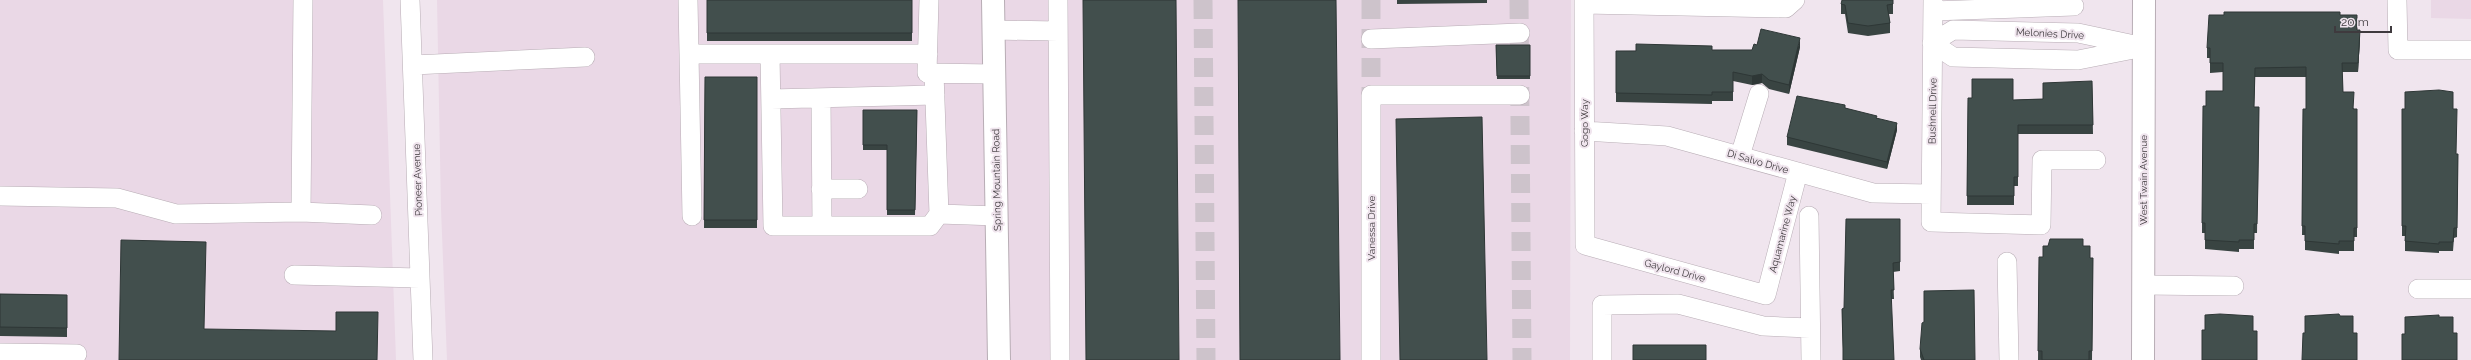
<svg xmlns="http://www.w3.org/2000/svg" width="2471" height="360" font-family="Raleway,sans-serif">
<style>
.built{fill:#ead8e6}
.lines{fill:none;stroke-linecap:round;stroke-linejoin:round}
.minor-tunnel{stroke:#cdc3cb;stroke-width:19;stroke-dasharray:19 10;stroke-linecap:butt}
.minor-casing{stroke:#b8adb5;stroke-width:20}
.major-casing{stroke:#b8adb5;stroke-width:24}
.minor{stroke:#fff;stroke-width:19}
.major{stroke:#fff;stroke-width:22}
.wall{fill:#394442}
.shaded-wall{fill:#2e3736}
.building{fill:#424f4d;stroke:#2e3736}
.labels{text-anchor:middle;stroke-width:4;stroke-linejoin:round;paint-order:stroke}
.street-label{font-size:10px;fill:#3f3a3e;stroke:#f0e5ee}
</style>
<rect width="100%" height="100%" fill="#f0e5ee"/>
<path class="built" d="M 0,0 L 383,0 L 396,360 L 0,360 Z
M 437,0 L 1571,0 L 1570,360 L 447,360 L 441,209 Z
M 2431,0 L 2471,0 L 2471,19 L 2431,18 Z"/>
<g class="lines">
<path class="minor-tunnel" d="M 1203,0 L 1206,360
M 1371,0 L 1371,95
M 1519,0 L 1522,360"/>
<defs>
<path id="minor" d="M 410,0 L 423,360
M 688,0 L 692,216
M 929,0 L 927,73 L 994,74
M 1058,0 L 1060,360
M 1584,0 L 1585,245 L 1766,295 L 1798,172
M 1933,0 L 1931,222 L 2041,225 L 2042,160 L 2096,160
M 2397,0 L 2398,50 L 2471,50
M 1584,4 L 1786,8 L 1795,0
M 1933,11 L 2074,6
M 993,30 L 1058,31
M 1953,30 L 2078,33 L 2144,47 L 2078,60 L 1953,57 L 1932,43 Z
M 1371,39 L 1520,33
M 689,54 L 928,54
M 770,54 L 773,226 L 930,226 L 939,214 L 997,216
M 413,65 L 585,57
M 934,73 L 939,214
M 821,98 L 822,226
M 771,99 L 935,95
M 1584,131 L 1667,136 L 1873,193 L 1931,194
M 1740,156 L 1759,94
M 821,189 L 858,189
M 0,196 L 117,198 L 176,214 L 301,212 L 303,0
M 301,212 L 372,215
M 1809,216 L 1811,360
M 2007,262 L 2009,360
M 294,275 L 420,278
M 2143,285 L 2234,286
M 2418,289 L 2471,289
M 0,353 L 77,354
M 1371,360 L 1371,95 L 1520,95
M 1602,360 L 1602,305 L 1678,304 L 1763,326 L 1810,328"/>
<path id="major" d="M 993,0 L 999,360
M 2143,360 L 2144,0"/>
</defs>
<use href="#minor" class="minor-casing"/>
<use href="#major" class="major-casing"/>
<use href="#minor" class="minor"/>
<use href="#major" class="major"/>
</g>
<path class="wall" d="M 707,0 L 912,0 L 912,41 L 707,41 Z
M 1397,0 L 1487,0 L 1487,3 L 1397,4 Z
M 1841,4 L 1893,4 L 1893,14 L 1889,14 L 1890,23 L 1890,33 L 1868,36 L 1848,33 L 1845,14 L 1841,14 Z
M 2340,15 L 2357,30 L 2360,39 L 2358,72 L 2342,72 L 2343,92 L 2354,109 L 2357,109 L 2357,237 L 2354,237 L 2354,251 L 2339,251 L 2339,254 L 2305,250 L 2305,235 L 2302,235 L 2303,109 L 2306,109 L 2306,77 L 2255,77 L 2254,107 L 2259,107 L 2257,233 L 2254,233 L 2254,249 L 2239,249 L 2239,252 L 2205,249 L 2205,233 L 2202,233 L 2202,223 L 2206,106 L 2223,91 L 2223,72 L 2210,73 L 2210,58 L 2207,58 L 2207,48 Z
M 1496,45 L 1530,45 L 1530,79 L 1497,79 Z
M 1757,45 L 1800,47 L 1789,94 L 1769,89 L 1762,83 L 1752,85 L 1733,81 L 1733,101 L 1712,101 L 1712,104 L 1616,102 L 1616,51 L 1752,50 Z
M 705,77 L 757,77 L 757,228 L 704,228 Z
M 2092,81 L 2093,134 L 2018,134 L 2018,186 L 2014,186 L 2014,205 L 1967,205 L 1968,98 L 2013,100 L 2043,99 Z
M 1845,108 L 1877,118 L 1897,130 L 1887,169 L 1787,145 L 1787,137 Z
M 2405,109 L 2453,109 L 2456,154 L 2458,154 L 2457,237 L 2454,238 L 2453,251 L 2439,251 L 2439,253 L 2405,251 L 2405,236 L 2402,236 L 2402,226 Z
M 863,110 L 917,110 L 915,215 L 887,215 L 887,150 L 863,150 Z
M 1900,219 L 1900,271 L 1893,272 L 1894,299 L 1891,299 L 1843,351 L 1842,309 L 1844,308 Z
M 2083,246 L 2090,258 L 2093,258 L 2092,360 L 2038,360 L 2039,257 L 2043,257 Z
M 0,294 L 67,295 L 67,337 L 0,336 Z
M 1920,349 L 1975,360 L 1921,360 L 1920,357 Z"/>
<path class="shaded-wall" d="M 2360,30 L 2360,39 L 2358,72 L 2358,63 Z
M 1800,38 L 1800,47 L 1789,94 L 1789,85 Z
M 1762,74 L 1762,83 L 1752,85 L 1752,76 Z
M 1897,123 L 1897,130 L 1887,169 L 1887,162 Z"/>
<path class="building" d="M 707,0 L 912,0 L 912,33 L 707,33 Z
M 1083,0 L 1176,0 L 1179,360 L 1086,360 Z
M 1238,0 L 1336,0 L 1340,360 L 1240,360 Z
M 1842,0 L 1893,0 L 1893,4 L 1887,5 L 1890,23 L 1868,26 L 1848,23 L 1845,5 L 1841,4 Z
M 2224,12 L 2340,12 L 2340,15 L 2357,15 L 2357,30 L 2360,30 L 2358,63 L 2342,63 L 2343,92 L 2354,92 L 2353,109 L 2357,109 L 2357,228 L 2354,228 L 2354,241 L 2339,241 L 2339,244 L 2305,241 L 2305,226 L 2302,226 L 2303,109 L 2306,109 L 2306,67 L 2255,68 L 2254,107 L 2259,107 L 2258,180 L 2257,224 L 2254,224 L 2254,240 L 2239,240 L 2239,242 L 2205,240 L 2205,223 L 2202,223 L 2203,106 L 2206,106 L 2206,91 L 2223,91 L 2223,63 L 2210,63 L 2210,48 L 2207,48 L 2209,15 L 2224,15 Z
M 1761,29 L 1800,38 L 1789,85 L 1769,80 L 1762,74 L 1752,76 L 1733,72 L 1733,92 L 1712,92 L 1712,95 L 1616,93 L 1616,51 L 1636,51 L 1636,44 L 1712,46 L 1712,50 L 1752,50 L 1754,44 L 1757,45 Z
M 1496,45 L 1530,45 L 1530,76 L 1497,76 Z
M 705,77 L 757,77 L 757,220 L 704,220 Z
M 1972,79 L 2013,79 L 2013,100 L 2043,99 L 2043,83 L 2092,81 L 2093,125 L 2018,125 L 2018,177 L 2014,177 L 2014,196 L 1967,196 L 1968,98 L 1972,98 Z
M 2439,90 L 2453,92 L 2453,109 L 2457,109 L 2456,154 L 2458,154 L 2457,228 L 2454,228 L 2453,242 L 2439,242 L 2439,244 L 2405,241 L 2406,226 L 2402,226 L 2402,109 L 2405,109 L 2405,92 Z
M 1797,96 L 1845,105 L 1845,108 L 1877,116 L 1876,118 L 1897,123 L 1887,162 L 1787,137 Z
M 863,110 L 917,110 L 915,210 L 887,210 L 887,145 L 863,145 Z
M 1482,117 L 1487,360 L 1400,360 L 1396,119 Z
M 1846,219 L 1900,219 L 1900,262 L 1893,263 L 1894,290 L 1891,290 L 1894,360 L 1843,360 L 1843,348 L 1842,309 L 1844,308 Z
M 2050,239 L 2083,239 L 2083,246 L 2090,246 L 2090,258 L 2093,258 L 2092,351 L 2089,351 L 2089,360 L 2042,360 L 2042,351 L 2038,351 L 2039,257 L 2043,257 L 2043,246 L 2048,246 Z
M 121,240 L 206,242 L 204,329 L 336,331 L 336,312 L 378,312 L 377,360 L 119,360 Z
M 1974,290 L 1975,360 L 1924,360 L 1920,349 L 1922,323 L 1924,322 L 1924,291 Z
M 0,294 L 67,295 L 67,328 L 0,327 Z
M 2220,314 L 2253,316 L 2253,331 L 2257,331 L 2257,360 L 2202,360 L 2202,330 L 2205,330 L 2205,315 Z
M 2339,314 L 2340,316 L 2353,316 L 2353,333 L 2357,333 L 2357,360 L 2302,360 L 2303,333 L 2305,333 L 2305,316 Z
M 2439,315 L 2439,317 L 2453,317 L 2453,333 L 2457,333 L 2457,360 L 2402,360 L 2402,334 L 2405,334 L 2405,317 Z
M 1633,345 L 1706,345 L 1706,360 L 1633,360 Z"/>
<g class="labels">
<g class="street-label">
<text transform="translate(2050 33) rotate(3)" y="4">Melonies Drive</text>
<text transform="translate(1932 111) rotate(-89)" y="4">Bushnell Drive</text>
<text transform="translate(1584 123) rotate(-90)" y="4">Gogo Way</text>
<text transform="translate(1758 161) rotate(16)" y="4">Di Salvo Drive</text>
<text transform="translate(417 180) rotate(-92)" y="4">Pioneer Avenue</text>
<text transform="translate(996 180) rotate(-91)" y="4">Spring Mountain Road</text>
<text transform="translate(2143 180) rotate(-90)" y="4">West Twain Avenue</text>
<text transform="translate(1371 228) rotate(-90)" y="4">Vanessa Drive</text>
<text transform="translate(1782 234) rotate(-75)" y="4">Aquamarine Way</text>
<text transform="translate(1675 270) rotate(15)" y="4">Gaylord Drive</text>
</g>
</g>
<path d="M2335 26v6h56v-6" fill="none" stroke="#3f3a3e" stroke-width="2"/>
<text x="2341" y="26" font-size="12" fill="#3f3a3e" stroke="#f0e5ee" stroke-width="3" paint-order="stroke">20 m</text>
</svg>
